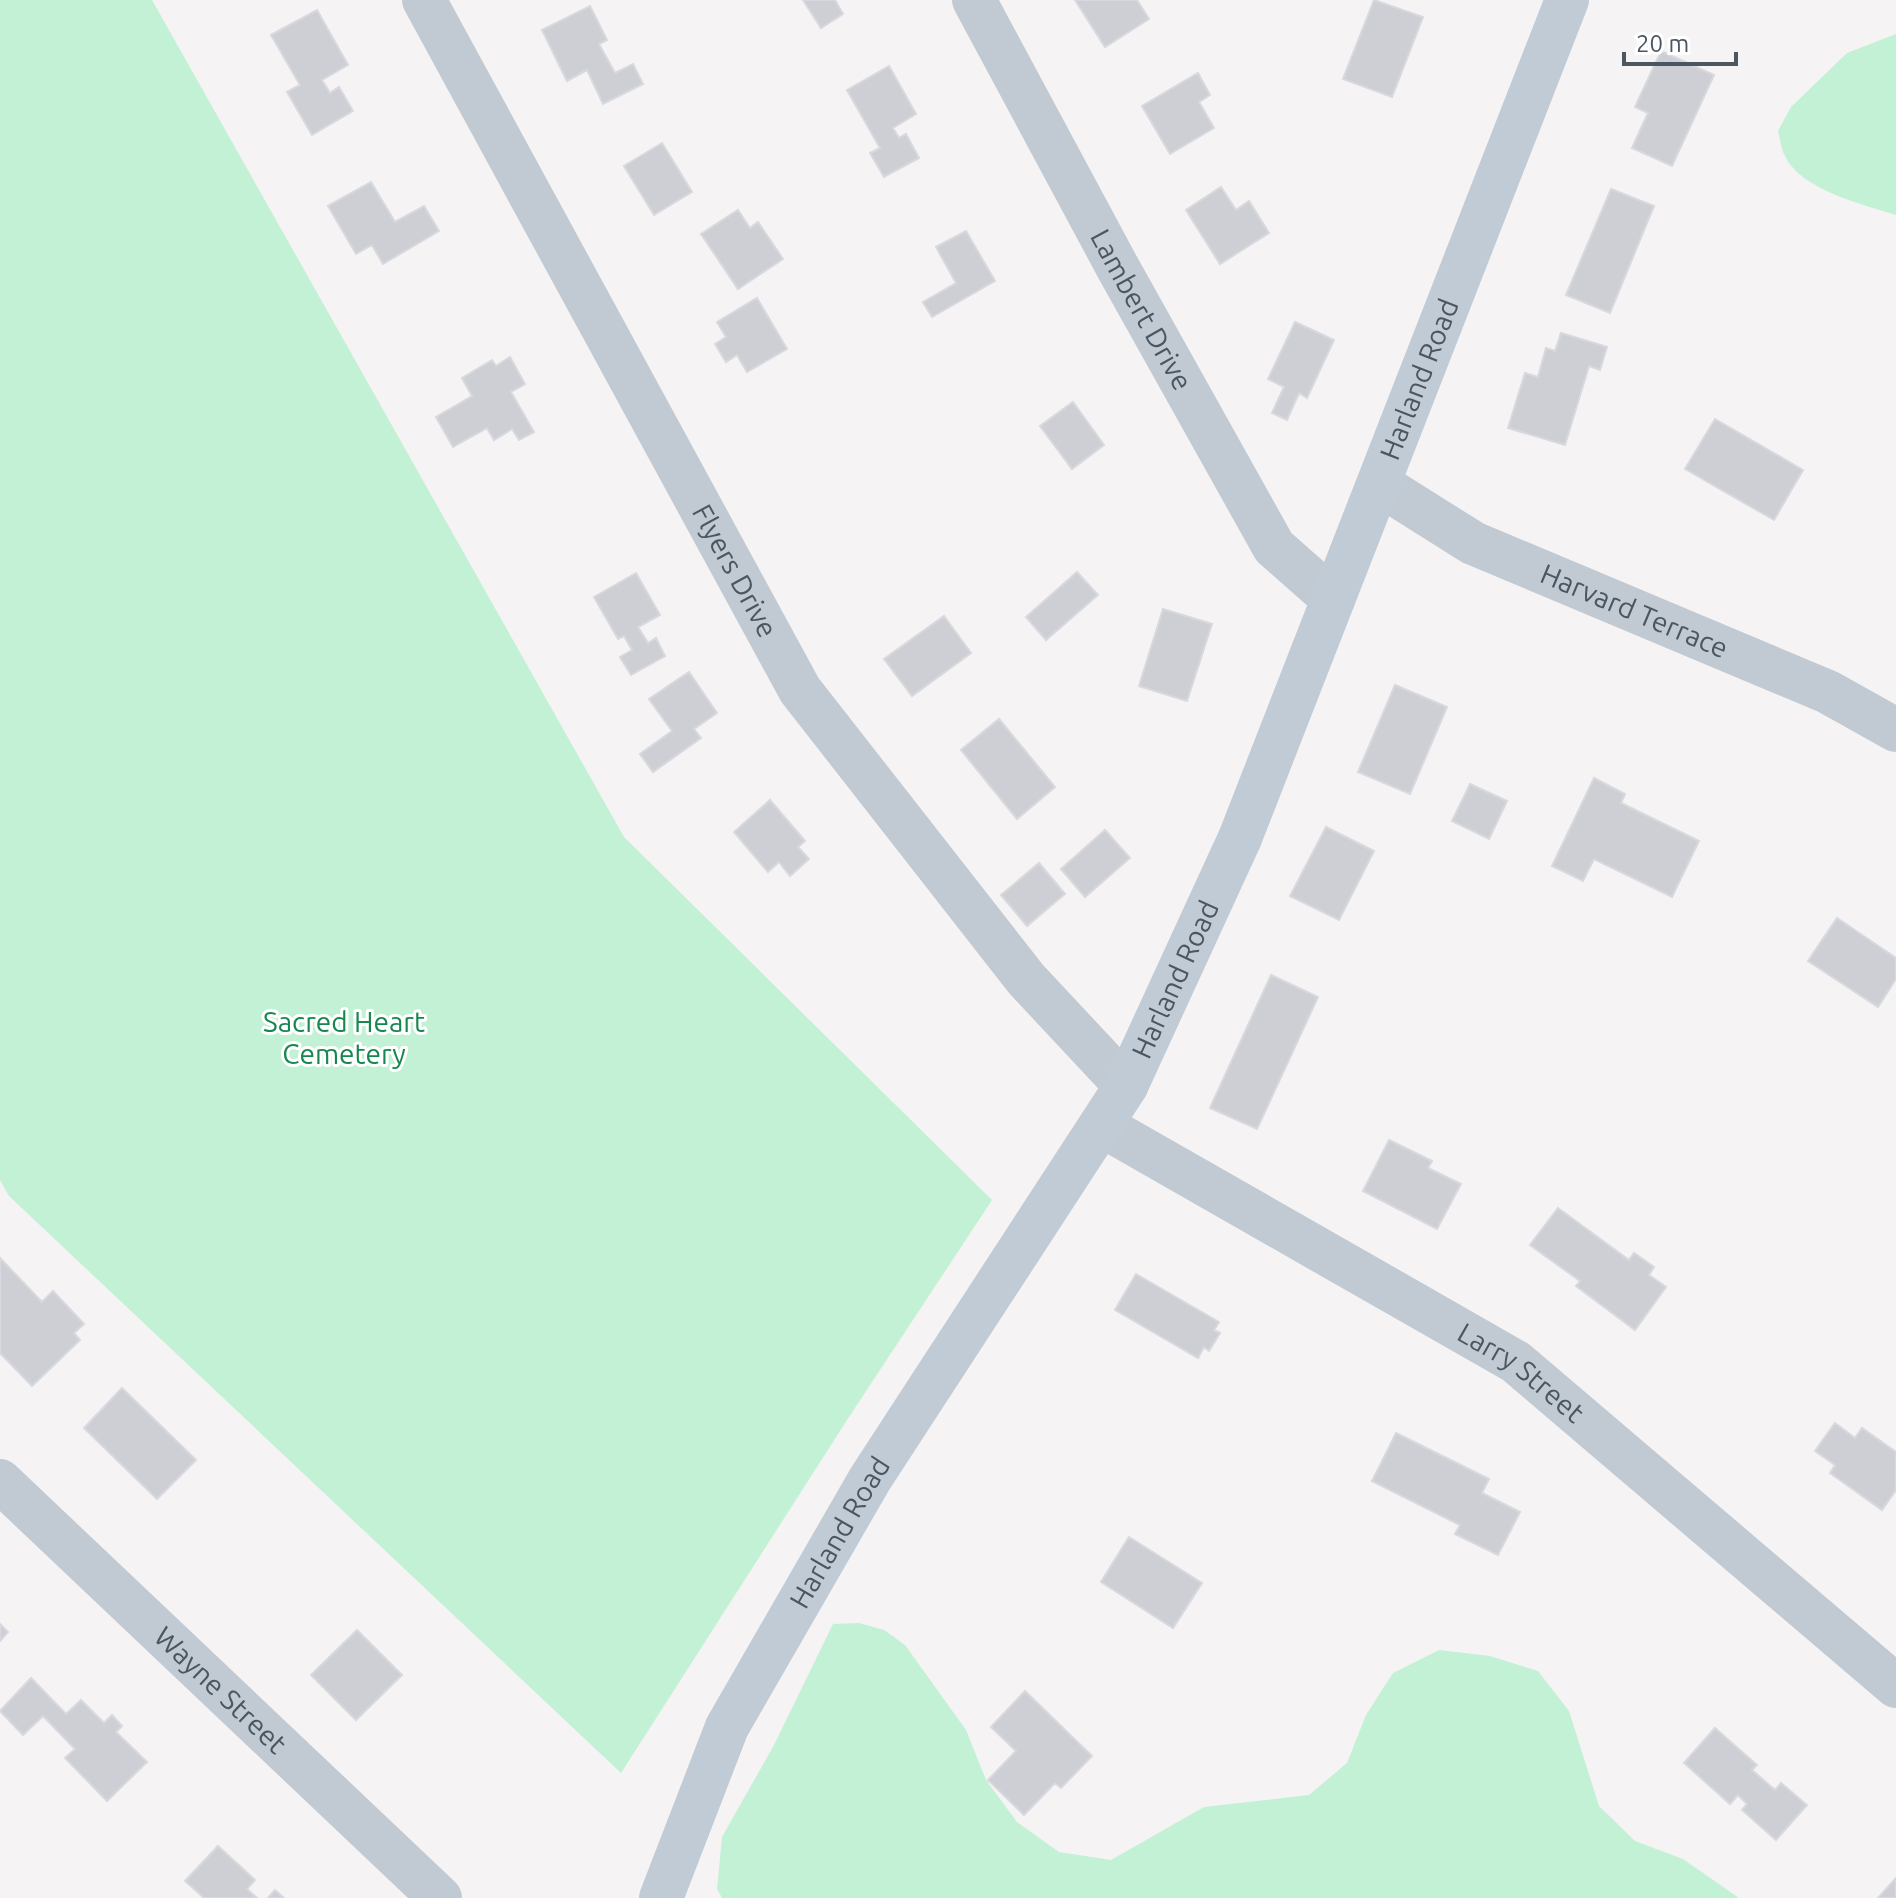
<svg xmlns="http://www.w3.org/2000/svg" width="1896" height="1898" font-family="Ubuntu,sans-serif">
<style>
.green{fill:#c3f1d5}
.building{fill:#cdcfd5;stroke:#d7d9de;stroke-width:2}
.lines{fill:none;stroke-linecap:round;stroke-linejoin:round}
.minor{stroke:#c1cad2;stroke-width:44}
.secondary{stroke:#c1cbd6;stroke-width:44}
.labels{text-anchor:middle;stroke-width:6;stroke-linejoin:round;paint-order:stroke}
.street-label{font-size:28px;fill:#4a5661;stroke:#fff}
.park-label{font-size:28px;fill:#17864f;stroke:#fff}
</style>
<rect width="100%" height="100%" fill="#f5f3f3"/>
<path class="green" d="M 0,0 L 152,0 L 624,837 L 992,1200 L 847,1420 L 621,1773 L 9,1196 L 0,1180 Z
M 1896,34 L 1896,215 C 1862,204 1801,190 1785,156 C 1781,149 1780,139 1778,131 L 1791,107 L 1847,53 Z
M 859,1623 L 884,1630 L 905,1645 L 966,1730 L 986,1780 L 1017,1822 L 1059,1852 L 1111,1860 L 1204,1807 L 1309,1795 L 1347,1763 L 1366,1715 L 1393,1673 L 1439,1650 L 1490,1656 L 1538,1671 L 1569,1711 L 1599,1806 L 1635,1841 L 1683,1859 L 1739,1898 L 722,1898 L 717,1889 L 722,1837 L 774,1745 L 833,1624 Z"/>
<path class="building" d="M 803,0 L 835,0 L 843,14 L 821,28 Z
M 1075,0 L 1137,0 L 1149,19 L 1105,47 Z
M 1374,0 L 1423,17 L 1392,97 L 1343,79 Z
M 590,6 L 607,40 L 599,44 L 615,73 L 633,64 L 643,84 L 603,104 L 587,70 L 567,81 L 542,30 Z
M 317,10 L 348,65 L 322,80 L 330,93 L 339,87 L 353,111 L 312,135 L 287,92 L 300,85 L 271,35 Z
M 1661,51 L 1714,75 L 1672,166 L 1632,148 L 1648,113 L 1635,107 Z
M 889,66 L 916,114 L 893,128 L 899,138 L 906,134 L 919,158 L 884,177 L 870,153 L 880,148 L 847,90 Z
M 1198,73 L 1210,95 L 1199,102 L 1214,128 L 1170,154 L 1142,106 Z
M 662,143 L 692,192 L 654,215 L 624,166 Z
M 371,182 L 395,222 L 424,206 L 439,231 L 383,264 L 372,245 L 356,254 L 328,206 Z
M 1221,187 L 1236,210 L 1249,201 L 1269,233 L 1220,264 L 1186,210 Z
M 1611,189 L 1654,206 L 1610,313 L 1566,295 Z
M 738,210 L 750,228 L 758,222 L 783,259 L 738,289 L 701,234 Z
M 966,231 L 995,281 L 932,317 L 923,302 L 956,283 L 936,247 Z
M 757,298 L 787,349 L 747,372 L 737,355 L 726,362 L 715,344 L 726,337 L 717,322 Z
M 1295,322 L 1334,340 L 1307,398 L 1299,393 L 1287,420 L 1272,413 L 1284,387 L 1268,379 Z
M 1561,333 L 1607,347 L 1600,370 L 1589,366 L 1565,445 L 1508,428 L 1525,373 L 1538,377 L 1546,348 L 1555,351 Z
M 510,357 L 525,384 L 511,392 L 534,432 L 519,440 L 512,429 L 494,440 L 487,428 L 453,447 L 436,417 L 472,396 L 462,378 L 492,360 L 496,366 Z
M 1073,402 L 1104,445 L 1072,469 L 1040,426 Z
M 1715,419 L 1803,470 L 1774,520 L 1685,469 Z
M 1077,572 L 1098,595 L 1046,640 L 1026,617 Z
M 636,573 L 660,615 L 638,627 L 648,643 L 656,638 L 665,656 L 631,675 L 620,657 L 632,650 L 624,636 L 618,639 L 594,597 Z
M 1163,609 L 1212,624 L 1187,701 L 1139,686 Z
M 944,616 L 971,653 L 912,696 L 884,659 Z
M 689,672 L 717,713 L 694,729 L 701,738 L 653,772 L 640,754 L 672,731 L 649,699 Z
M 1395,685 L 1447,707 L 1410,794 L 1358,772 Z
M 999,719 L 1055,787 L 1017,819 L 961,750 Z
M 1594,778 L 1625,794 L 1621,803 L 1699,841 L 1672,897 L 1594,859 L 1583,881 L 1552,866 Z
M 1470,784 L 1507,801 L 1489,839 L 1452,821 Z
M 770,800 L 805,841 L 798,847 L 809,859 L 790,876 L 779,862 L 768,872 L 734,832 Z
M 1326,827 L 1374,851 L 1339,920 L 1290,896 Z
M 1105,830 L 1130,858 L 1085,897 L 1061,869 Z
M 1039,863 L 1065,894 L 1027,926 L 1001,895 Z
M 1837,918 L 1896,958 L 1896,979 L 1878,1007 L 1808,961 Z
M 1271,975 L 1318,997 L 1257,1129 L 1210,1108 Z
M 1389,1140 L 1432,1161 L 1428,1168 L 1461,1184 L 1437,1229 L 1363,1191 Z
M 1558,1208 L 1629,1260 L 1634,1253 L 1654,1267 L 1649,1275 L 1666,1287 L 1635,1330 L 1576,1286 L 1580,1281 L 1530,1245 Z
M 0,1258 L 42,1302 L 53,1291 L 84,1324 L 74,1333 L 80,1340 L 32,1386 L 0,1353 Z
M 1136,1274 L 1219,1322 L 1214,1330 L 1220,1333 L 1209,1351 L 1204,1347 L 1198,1358 L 1115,1310 Z
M 122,1388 L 196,1460 L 157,1499 L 84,1428 Z
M 1835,1423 L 1855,1438 L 1862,1428 L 1896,1452 L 1896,1490 L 1882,1510 L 1830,1473 L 1835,1465 L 1815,1451 Z
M 1396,1433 L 1489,1479 L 1482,1493 L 1520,1512 L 1498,1555 L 1455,1534 L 1460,1525 L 1372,1481 Z
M 1129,1537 L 1202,1583 L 1173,1628 L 1101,1582 Z
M 0,1624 L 8,1632 L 0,1641 Z
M 357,1630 L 402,1675 L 356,1720 L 311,1675 Z
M 31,1678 L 66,1714 L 81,1700 L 104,1723 L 112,1715 L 122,1726 L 116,1732 L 147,1762 L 107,1801 L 65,1758 L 75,1749 L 43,1716 L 23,1735 L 0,1711 Z
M 1025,1691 L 1092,1756 L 1061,1788 L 1055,1783 L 1024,1815 L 988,1780 L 1016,1751 L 991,1727 Z
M 1715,1728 L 1757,1765 L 1752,1770 L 1775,1790 L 1781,1783 L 1807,1805 L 1776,1840 L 1742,1810 L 1747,1804 L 1738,1795 L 1730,1804 L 1684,1763 Z
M 218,1846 L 255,1880 L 247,1889 L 257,1898 L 204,1898 L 185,1881 Z
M 1896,1878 L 1896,1898 L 1878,1898 Z
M 275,1890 L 284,1898 L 268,1898 Z"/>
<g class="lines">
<g class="minor">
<path id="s1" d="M 424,0 L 800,690 L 1026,979 L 1126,1086"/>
<path id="s2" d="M 974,0 L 1118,268 L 1274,547 L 1333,599"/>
<path id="s3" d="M 1379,484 L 1473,543 L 1828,692 L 1896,730"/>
<path id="s4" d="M 1101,1125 L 1516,1362 L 1896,1686"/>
<path id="s5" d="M 0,1481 L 440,1898"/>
</g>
<path class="secondary" id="s6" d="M 661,1898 L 727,1727 L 870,1479 L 1126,1086 L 1240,838 L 1567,0"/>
</g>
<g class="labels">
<g class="street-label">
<text dy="10" stroke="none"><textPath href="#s2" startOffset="352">Lambert Drive</textPath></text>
<text dy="10" stroke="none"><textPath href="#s6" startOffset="1704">Harland Road</textPath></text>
<text dy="10" stroke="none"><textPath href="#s1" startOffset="650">Flyers Drive</textPath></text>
<text dy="10" stroke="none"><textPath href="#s3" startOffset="286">Harvard Terrace</textPath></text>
<text dy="10" stroke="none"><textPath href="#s6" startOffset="1056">Harland Road</textPath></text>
<text dy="10" stroke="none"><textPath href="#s4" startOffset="488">Larry Street</textPath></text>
<text dy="10" stroke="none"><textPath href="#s6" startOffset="408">Harland Road</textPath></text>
<text dy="10" stroke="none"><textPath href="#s5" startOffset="304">Wayne Street</textPath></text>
</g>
<g class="park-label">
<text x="344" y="1032">Sacred Heart<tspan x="344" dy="32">Cemetery</tspan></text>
</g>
</g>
<path d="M1624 52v12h112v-12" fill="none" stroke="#4a5661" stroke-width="4"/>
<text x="1636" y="52" font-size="24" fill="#4a5661" stroke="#ffffff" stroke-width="6" paint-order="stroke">20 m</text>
</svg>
